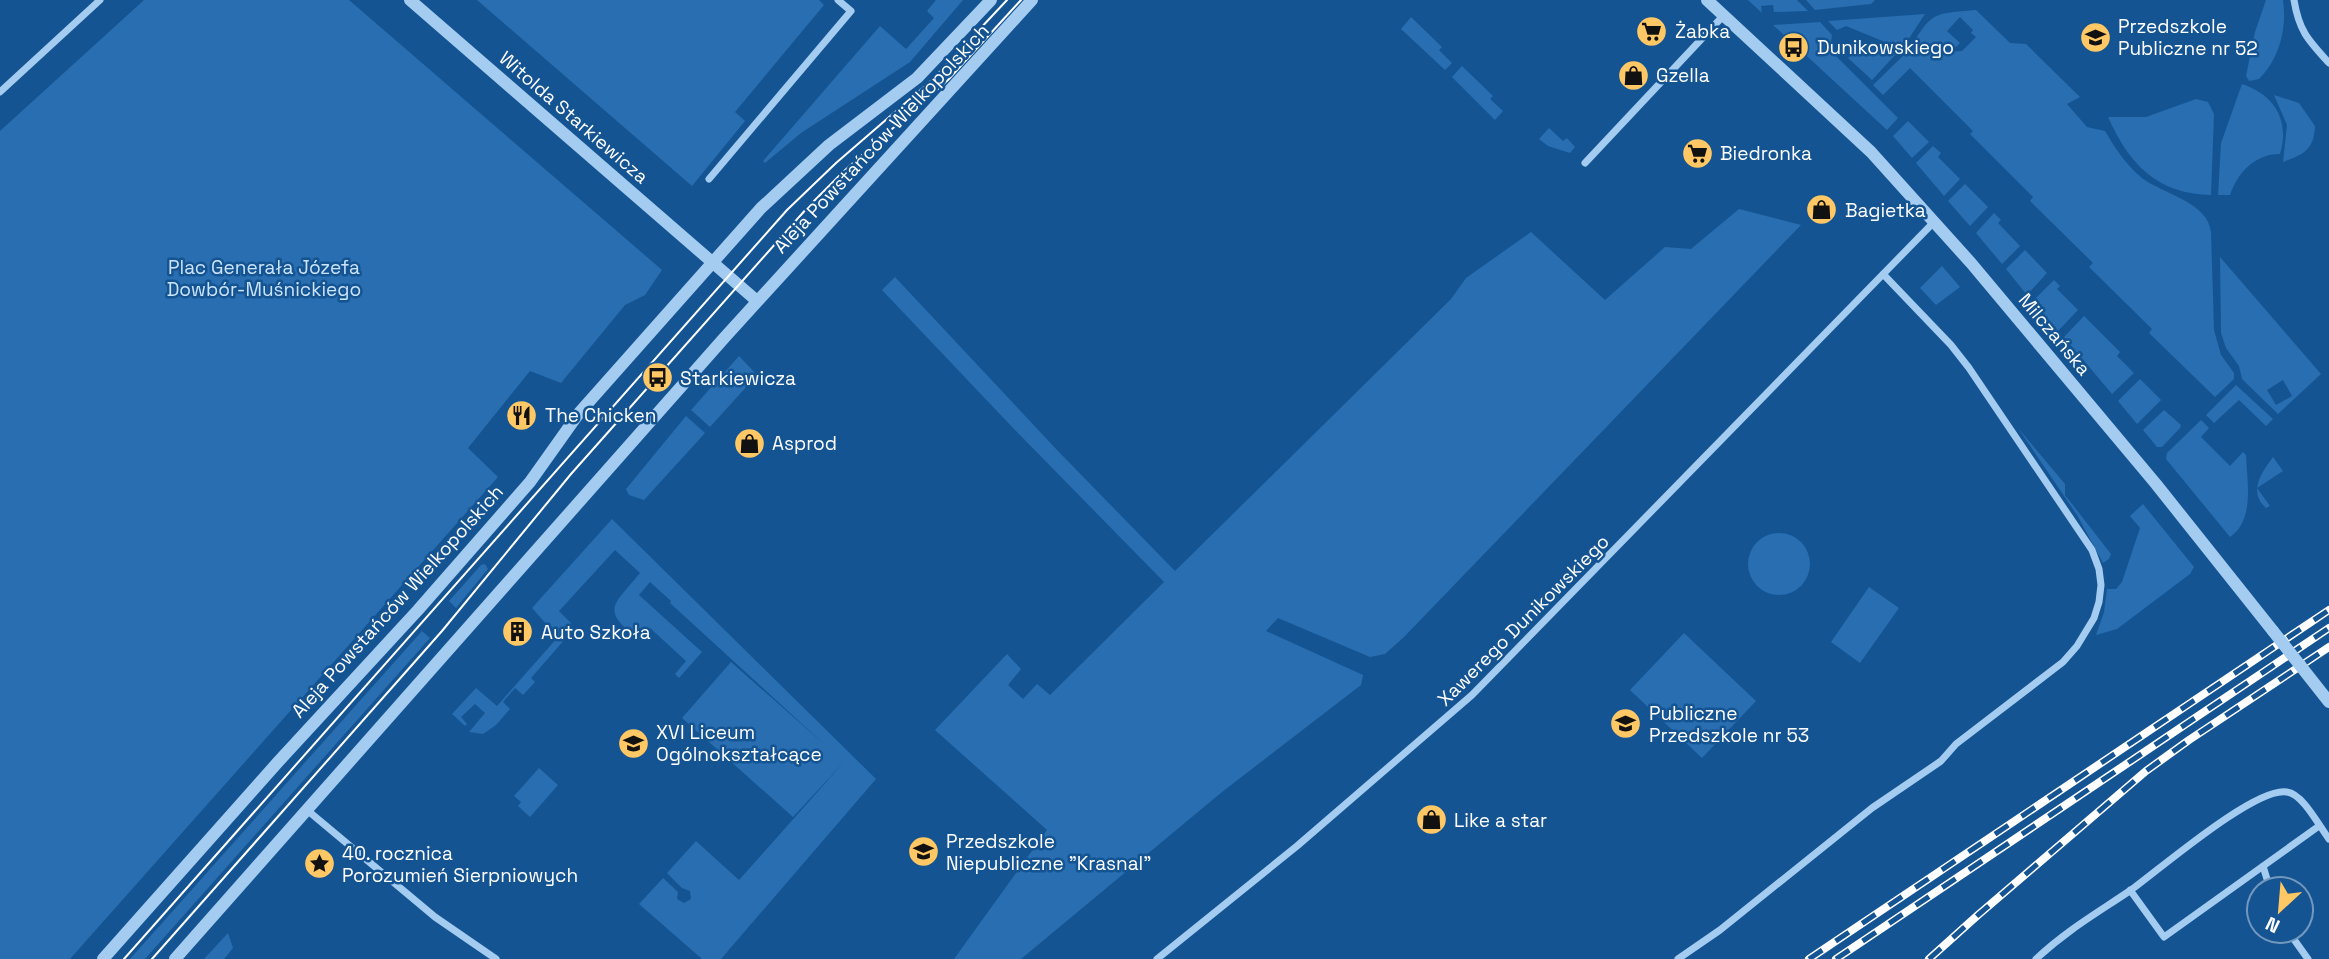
<svg xmlns="http://www.w3.org/2000/svg" width="2329" height="959" font-family="'Space Grotesk',sans-serif">
<style>
.green{fill:#286eb1;fill-rule:evenodd}
.lines{fill:none;stroke-linecap:round;stroke-linejoin:round}
.minor{stroke:#a4ccf1;stroke-width:7}
.tertiary{stroke:#a4ccf1;stroke-width:12}
.tram{stroke:#fff;stroke-width:2}
.rail-casing{stroke:#fff;stroke-width:8}
.rail{stroke:#155492;stroke-width:5;stroke-dasharray:16;stroke-linecap:butt}
.tertiary-bridge{stroke:#a4ccf1;stroke-width:12}
.labels{text-anchor:middle;stroke-width:5;stroke-linejoin:round;paint-order:stroke}
.poi-label{font-size:19px;fill:#fff;stroke:#155492;text-anchor:start}
.street-label{font-size:19px;fill:#fff;stroke:#155492}
.park-label{font-size:19px;fill:#cbe4fc;stroke:#155492}
</style>
<rect width="100%" height="100%" fill="#155492"/>
<path class="green" d="M 144,0 L 349,0 L 662,270 L 645,295 L 625,305 L 561,383 L 530,371 L 468,448 L 498,477 L 70,959 L 0,959 L 0,131 Z
M 477,0 L 819,0 L 824,5 L 735,112 L 745,121 L 692,186 Z
M 936,0 L 963,0 L 910,62 L 801,133 L 765,163 L 763,161 L 880,26 L 906,49 L 934,18 L 927,11 Z
M 1748,0 L 1797,0 L 1808,11 L 1774,12 L 1773,5 L 1761,6 L 1762,13 Z
M 1806,0 L 1875,0 L 1871,4 L 1815,10 Z
M 2266,0 L 2283,0 C 2287,28 2280,58 2259,79 L 2249,81 L 2246,76 L 2255,32 Z
M 1976,10 L 2010,43 L 2026,44 L 2080,97 L 2067,104 L 2087,127 L 2105,131 C 2115,148 2126,165 2142,178 C 2163,194 2208,202 2211,232 L 2214,330 L 2221,355 L 2234,373 L 2234,379 L 2215,397 L 2149,333 L 2152,329 L 2089,267 L 2093,263 L 2030,201 L 2033,197 L 1970,134 L 1973,131 L 1910,68 L 1883,95 L 1873,85 L 1905,54 L 1962,51 L 1976,37 L 1971,33 L 1973,30 L 1960,17 L 1947,31 L 1960,43 L 1956,47 L 1910,49 C 1932,11 1933,14 1976,10 Z
M 1925,14 L 1902,49 L 1846,26 L 1837,30 L 1828,21 Z
M 1411,17 L 1442,47 L 1439,50 L 1452,63 L 1445,70 L 1401,29 Z
M 1820,22 L 1832,35 L 1830,50 L 1898,118 L 1887,130 L 1773,25 Z
M 1865,42 L 1896,54 L 1872,80 L 1848,58 Z
M 1462,66 L 1493,96 L 1490,99 L 1503,111 L 1495,120 L 1452,77 Z
M 2242,84 C 2275,95 2290,121 2280,154 C 2255,154 2238,172 2230,195 L 2218,195 L 2221,143 Z
M 2274,95 L 2299,103 L 2315,126 C 2314,150 2304,154 2283,162 L 2287,125 Z
M 2196,99 L 2208,102 L 2214,114 L 2211,195 C 2157,194 2129,164 2108,117 L 2146,117 Z
M 1908,121 L 1929,142 L 1912,158 L 1893,136 Z
M 1549,128 L 1563,141 L 1567,138 L 1575,147 L 1570,153 L 1548,146 L 1539,139 Z
M 1933,146 L 1941,153 L 1938,157 L 1960,179 L 1944,196 L 1916,163 Z
M 1965,184 L 1988,207 L 1970,226 L 1948,201 Z
M 1739,209 L 1801,225 L 1404,637 L 1385,654 L 1370,657 L 1278,618 L 1266,631 L 1363,675 L 1361,685 L 1222,792 L 1021,959 L 954,959 L 1047,830 L 935,730 L 1007,654 L 1021,669 L 1008,685 L 1023,699 L 1037,684 L 1050,695 L 1164,582 L 1014,429 L 882,290 L 895,277 L 1058,451 L 1175,571 L 1451,299 L 1466,278 L 1531,232 L 1605,300 L 1665,247 L 1691,249 Z
M 1994,213 L 2001,220 L 1998,223 L 2020,246 L 2002,264 L 1976,233 Z
M 2025,250 L 2047,273 L 2027,295 L 2006,269 Z
M 2220,257 L 2321,374 L 2278,414 L 2242,379 L 2239,366 L 2226,348 L 2221,333 ZM 2283,380 L 2292,396 L 2276,405 L 2267,390 Z
M 1942,266 L 1960,287 L 1936,305 L 1920,288 Z
M 2054,280 L 2060,286 L 2057,289 L 2078,310 L 2058,331 L 2033,301 Z
M 2084,316 L 2120,352 L 2117,356 L 2134,373 L 2112,394 L 2064,337 Z
M 739,356 L 757,375 L 710,427 L 691,410 Z
M 2140,379 L 2161,400 L 2137,424 L 2118,401 Z
M 2236,385 L 2273,419 L 2266,426 L 2239,400 L 2214,423 L 2206,415 Z
M 2164,410 L 2181,425 L 2180,428 L 2162,447 L 2157,447 L 2143,430 Z
M 686,416 L 705,433 L 644,500 L 629,495 L 626,489 Z
M 2201,420 L 2209,428 L 2201,437 L 2230,466 L 2243,452 L 2246,455 C 2247,481 2255,520 2230,537 L 2166,459 L 2167,453 Z
M 2018,428 L 2065,484 L 2065,495 L 2111,554 L 2109,559 L 2103,563 L 2077,515 Z
M 2273,457 L 2283,471 L 2257,488 L 2270,506 L 2266,508 C 2248,492 2261,473 2273,457 Z
M 2143,504 L 2194,567 L 2190,574 L 2117,629 L 2096,635 L 2104,612 L 2107,589 L 2116,589 L 2122,582 L 2140,528 L 2130,516 Z
M 612,519 L 876,779 L 721,959 L 702,959 L 639,904 L 663,878 L 678,892 L 677,899 L 684,903 L 691,899 L 690,891 L 682,888 L 667,873 L 696,841 L 739,880 L 844,762 L 793,817 L 682,718 L 731,662 L 825,745 L 670,603 L 671,601 L 650,582 L 639,595 L 702,652 L 679,678 L 675,674 L 686,661 L 650,628 L 639,640 C 600,609 613,606 640,573 L 615,550 L 559,611 L 571,623 L 573,630 L 531,678 L 535,682 L 523,695 L 515,688 L 503,702 L 510,709 L 496,725 L 483,734 L 469,732 L 485,713 L 475,704 L 461,717 L 467,724 L 465,726 L 452,714 L 476,688 L 497,706 L 558,637 L 532,608 Z
M1748 564a31 31 0 1 1 62 0a31 31 0 1 1-62 0Z
M 485,564 L 488,569 L 456,608 L 449,601 L 481,565 Z
M 1869,587 L 1899,608 L 1860,663 L 1831,642 Z
M 422,631 L 430,638 L 145,959 L 130,959 Z
M 1684,633 L 1756,701 L 1702,758 L 1630,690 Z
M 539,768 L 558,785 L 530,817 L 518,806 L 521,802 L 514,796 Z
M 228,933 L 233,948 L 224,959 L 204,959 Z"/>
<g class="lines">
<path class="minor" d="M 2294,0 C 2299,31 2308,40 2329,63
M 0,92 L 100,0
M 1585,163 L 1724,15
M 709,179 L 851,11 L 838,0
M 307,810 L 435,917 L 496,959
M 2263,866 L 2270,889
M 2130,890 L 2164,937 L 2319,826
M 2288,931 L 2308,959
M 1157,959 L 1297,846 L 1472,695 L 1934,222
M 1678,959 L 1720,930 L 1872,808 L 1941,761 L 1956,744 L 2063,662 L 2077,646 L 2094,618 L 2099,602 L 2101,585 L 2099,569 L 2092,550 L 1969,368 L 1951,345 L 1883,274
M 2036,959 C 2067,930 2097,913 2131,890 C 2160,869 2256,786 2287,792 C 2303,794 2319,826 2329,839"/>
<path class="tertiary" d="M 410,0 L 757,301
M 1707,0 L 1871,152 L 1971,263 L 2156,484 L 2273,631
M 103,959 L 278,762 L 418,610 L 530,482 L 579,413 L 761,208 L 829,145 L 917,78 L 991,0
M 175,959 L 725,337 L 1032,0"/>
<path class="tram" d="M 124,959 L 787,210 L 836,163 L 932,80 L 1007,0
M 152,959 L 442,631 L 571,474 L 808,207 L 844,171 L 948,80 L 1021,0"/>
<defs>
<path id="rail" d="M 1809,959 L 2329,610
M 1836,959 L 2329,628
M 1929,959 L 1978,915 L 2146,771 L 2189,740 L 2329,647"/>
</defs>
<use href="#rail" class="rail-casing"/>
<use href="#rail" class="rail"/>
<path class="tertiary-bridge" d="M 2273,631 L 2329,702"/>
</g>
<defs>
<symbol id="supermarket-disc" viewBox="-11 -11 22 22"><circle r="9.5" fill="#ffc864" stroke="#155492"/><path d="M-6-5.5h2.5l.6 2H6L4.5 2H-2.5L-4.4-4H-6ZM-1.5 3.2a1.3 1.3 0 1 0 .1 0ZM3 3.2a1.3 1.3 0 1 0 .1 0Z" fill="#111"/></symbol>
<symbol id="school-disc" viewBox="-11 -11 22 22"><circle r="9.5" fill="#ffc864" stroke="#155492"/><path d="M0-5L7-2L0 1L-7-2ZM-4 1L0 2.5L4 1V4Q0 6-4 4Z" fill="#111"/></symbol>
<symbol id="bus-disc" viewBox="-11 -11 22 22"><circle r="9.5" fill="#ffc864" stroke="#155492"/><path d="M-5-6H5V4H4V6H2V4H-2V6H-4V4H-5ZM-3.5-4V0h7V-4ZM-3.5 1.2v1.5H-2V1.2ZM2 1.2v1.5H3.5V1.2Z" fill="#111"/></symbol>
<symbol id="shop-disc" viewBox="-11 -11 22 22"><circle r="9.5" fill="#ffc864" stroke="#155492"/><path d="M-5-2.5h2.3a2.7 3.5 0 0 1 5.4 0H5L5.5 6h-11ZM-1.5-2.5h3a1.5 2.3 0 0 0-3 0Z" fill="#111"/></symbol>
<symbol id="restaurant-disc" viewBox="-11 -11 22 22"><circle r="9.5" fill="#ffc864" stroke="#155492"/><path d="M-5-6h1v4h1v-4h1v4h1v-4h1v5L-1.5 .5V6h-2V.5L-5-1ZM5-6V6H3V1.5H1.5Q1.5-4 5-6Z" fill="#111"/></symbol>
<symbol id="building-disc" viewBox="-11 -11 22 22"><circle r="9.5" fill="#ffc864" stroke="#155492"/><path d="M-4-6H4V6H1V3H-1V6H-4ZM-2.5-4.3h1.7v1.8h-1.7ZM.8-4.3h1.7v1.8H.8ZM-2.5-1h1.7V.8h-1.7ZM.8-1h1.7V.8H.8Z" fill="#111"/></symbol>
<symbol id="sight-disc" viewBox="-11 -11 22 22"><circle r="9.5" fill="#ffc864" stroke="#155492"/><path d="M0-6L1.8-2.2L6-1.7L2.9 1.2L3.7 5.4L0 3.3L-3.7 5.4L-2.9 1.2L-6-1.7L-1.8-2.2Z" fill="#111"/></symbol>
</defs>
<g fill-rule="evenodd">
<use href="#supermarket-disc" x="1634" y="14" width="35" height="35"/>
<use href="#school-disc" x="2078" y="20" width="35" height="35"/>
<use href="#bus-disc" x="1776" y="30" width="35" height="35"/>
<use href="#shop-disc" x="1616" y="58" width="35" height="35"/>
<use href="#supermarket-disc" x="1680" y="136" width="35" height="35"/>
<use href="#shop-disc" x="1804" y="192" width="35" height="35"/>
<use href="#bus-disc" x="640" y="360" width="35" height="35"/>
<use href="#restaurant-disc" x="504" y="398" width="35" height="35"/>
<use href="#shop-disc" x="732" y="426" width="35" height="35"/>
<use href="#building-disc" x="500" y="614" width="35" height="35"/>
<use href="#school-disc" x="1608" y="706" width="35" height="35"/>
<use href="#school-disc" x="616" y="726" width="35" height="35"/>
<use href="#shop-disc" x="1414" y="802" width="35" height="35"/>
<use href="#school-disc" x="906" y="834" width="35" height="35"/>
<use href="#sight-disc" x="302" y="846" width="35" height="35"/>
</g>
<g class="labels">
<g class="poi-label">
<text x="2118" y="33">Przedszkole<tspan x="2118" dy="22">Publiczne nr 52</tspan></text>
<text x="1675" y="38">Żabka</text>
<text x="1817" y="54">Dunikowskiego</text>
<text x="1656" y="82">Gzella</text>
<text x="1720" y="160">Biedronka</text>
<text x="1845" y="217">Bagietka</text>
<text x="680" y="385">Starkiewicza</text>
<text x="545" y="422">The Chicken</text>
<text x="772" y="450">Asprod</text>
<text x="541" y="639">Auto Szkoła</text>
<text x="1649" y="720">Publiczne<tspan x="1649" dy="22">Przedszkole nr 53</tspan></text>
<text x="656" y="739">XVI Liceum<tspan x="656" dy="22">Ogólnokształcące</tspan></text>
<text x="1454" y="827">Like a star</text>
<text x="946" y="848">Przedszkole<tspan x="946" dy="22">Niepubliczne "Krasnal"</tspan></text>
<text x="342" y="860">40. rocznica<tspan x="342" dy="22">Porozumień Sierpniowych</tspan></text>
</g>
<g class="street-label">
<text transform="translate(574 117) rotate(41)" y="7">Witolda Starkiewicza</text>
<text transform="translate(881 138) rotate(-47)" y="7">Aleja Powstańców Wielkopolskich</text>
<text transform="translate(2055 334) rotate(50)" y="7">Milczańska</text>
<text transform="translate(397 601) rotate(-48)" y="7">Aleja Powstańców Wielkopolskich</text>
<text transform="translate(1523 620) rotate(-45)" y="7">Xawerego Dunikowskiego</text>
</g>
<g class="park-label">
<text x="264" y="274">Plac Generała Józefa<tspan x="264" dy="22">Dowbór-Muśnickiego</tspan></text>
</g>
</g>
<g transform="translate(2280 910) rotate(206)"><circle r="33" fill="#155492" stroke="#7398be" stroke-width="2"/>
<path d="M0-5L12 26L0 18L-12 26Z" fill="#ffc864"/>
<text y="-10" font-size="19" font-weight="bold" text-anchor="middle" fill="#ffffff">N</text>
</g>
</svg>
